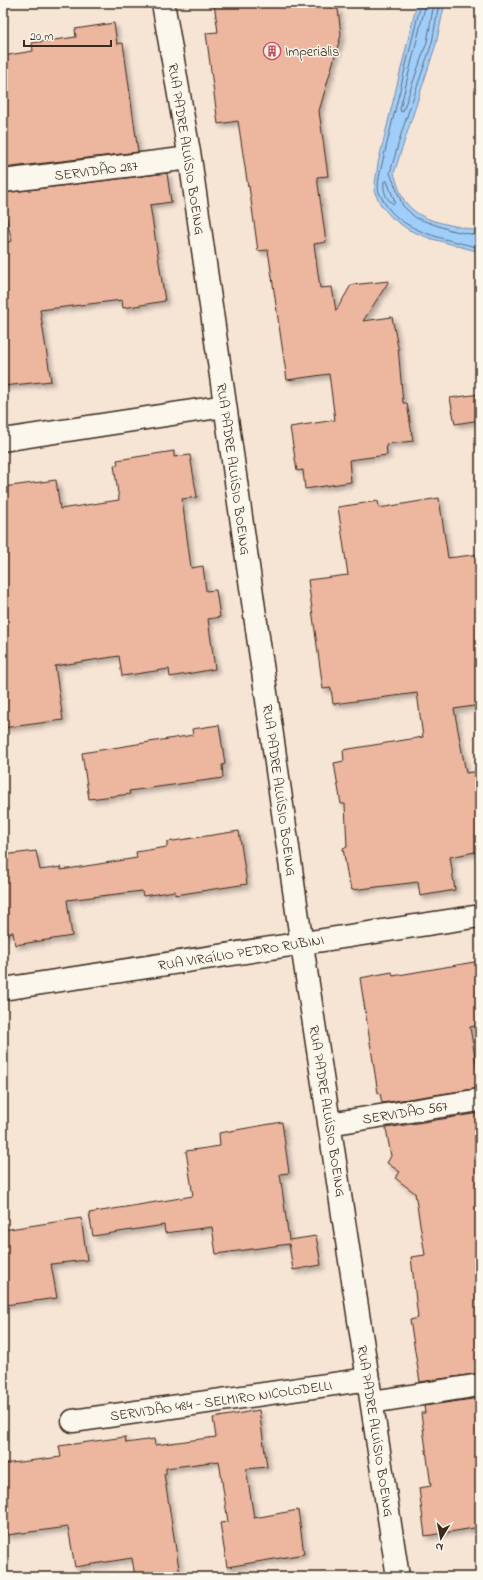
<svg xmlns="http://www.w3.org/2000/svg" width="483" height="1580" font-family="'Indie Flower',sans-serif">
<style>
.water{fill:#9fcefb;stroke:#778ca3}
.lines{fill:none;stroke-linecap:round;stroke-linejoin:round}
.shore{stroke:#636c76;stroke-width:1}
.building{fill:#ecb69f;stroke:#3b2a1e;filter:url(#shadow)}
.minor-casing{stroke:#3b2a1e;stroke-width:25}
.minor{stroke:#fbf7ec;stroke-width:22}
.labels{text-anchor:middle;stroke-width:3;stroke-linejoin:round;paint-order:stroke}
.poi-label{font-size:14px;fill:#3b2a1e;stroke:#fbf7ec;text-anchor:start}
.street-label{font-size:14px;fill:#3b2a1e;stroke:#fbf7ec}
</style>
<defs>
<filter id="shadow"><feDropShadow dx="3.5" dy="3.5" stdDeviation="2" flood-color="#0004"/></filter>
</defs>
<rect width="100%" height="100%" fill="#f6e4d5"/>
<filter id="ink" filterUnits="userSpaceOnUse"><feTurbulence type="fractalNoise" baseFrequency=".025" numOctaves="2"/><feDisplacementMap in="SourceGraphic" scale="8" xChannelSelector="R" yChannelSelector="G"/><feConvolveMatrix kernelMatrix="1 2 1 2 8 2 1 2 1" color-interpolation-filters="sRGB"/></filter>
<g filter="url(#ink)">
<path class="water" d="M 417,3 L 443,3 L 444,7 L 436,44 L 394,173 C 397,182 400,196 407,204 C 424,225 456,224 480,232 L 480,252 L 429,238 L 409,230 L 392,218 L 381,205 L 374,191 L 378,163 Z"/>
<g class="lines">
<path class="shore" d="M 421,3 L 382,164 C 380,172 378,181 378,188 C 378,192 381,196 383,200 C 400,233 447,239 480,248
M 426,3 L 400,109 L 401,112 L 403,111 L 427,42 L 434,3
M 439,3 L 432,43 L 402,131 L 390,173 L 403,206 L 416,218 L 450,230 L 480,236
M 387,181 L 395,202 L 394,204 C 386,200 383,191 384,182 Z"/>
</g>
<path class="building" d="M 214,3 L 332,3 L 333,9 L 338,9 L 341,35 L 319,111 L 328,176 L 317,177 L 326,242 L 314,244 L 320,288 L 332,287 L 336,311 L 351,285 L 389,281 L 363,321 L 392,317 L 398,347 L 403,403 L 407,403 L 413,441 L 386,444 L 387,455 L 349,460 L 351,482 L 305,489 L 303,470 L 297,471 L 290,427 L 335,420 L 329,374 L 287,380 L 268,250 L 258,251 L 249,186 L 248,187 L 238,121 L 218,124 L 206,33 L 218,32 Z
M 114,23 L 117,44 L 123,43 L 138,152 L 3,168 L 3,56 L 33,51 L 32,43 L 76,37 L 75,29 Z
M 167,173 L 171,202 L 150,205 L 165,301 L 123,308 L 122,300 L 40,310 L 51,381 L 3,386 L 3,243 L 12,241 L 3,204 L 3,193 Z
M 480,394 L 480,420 L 455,424 L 450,398 Z
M 174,451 L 174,457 L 190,455 L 197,497 L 182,499 L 191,568 L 203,566 L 206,591 L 216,590 L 220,617 L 208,619 L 215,669 L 170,677 L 169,669 L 122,676 L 119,656 L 55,666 L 63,720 L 3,728 L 3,487 L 56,480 L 60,509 L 119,500 L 114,465 L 118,465 L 117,460 Z
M 439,498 L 448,558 L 480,554 L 480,705 L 454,709 L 466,773 L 480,771 L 480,851 L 450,857 L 455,890 L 420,896 L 418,882 L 352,890 L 348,879 L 343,848 L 347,847 L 345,804 L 341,804 L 334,763 L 344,761 L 343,750 L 423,737 L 417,693 L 333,704 L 331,688 L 323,689 L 308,580 L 348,575 L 338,507 L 378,501 L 379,508 Z
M 219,725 L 225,764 L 222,765 L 223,778 L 129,791 L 130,794 L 89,799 L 82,753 L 193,735 L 192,729 Z
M 239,831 L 247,884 L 175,895 L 175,891 L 143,896 L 142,891 L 67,900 L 72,936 L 15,945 L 13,932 L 3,934 L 3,855 L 36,851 L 40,870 L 61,867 L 61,870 L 137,858 L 136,852 L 167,847 L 167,842 Z
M 480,961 L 480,1025 L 470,1027 L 480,1088 L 382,1103 L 380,1093 L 378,1093 L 360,978 L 392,972 L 393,976 Z
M 480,1113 L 480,1373 L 420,1382 L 410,1320 L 418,1318 L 411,1257 L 425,1255 L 415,1193 L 395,1178 L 400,1172 L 387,1163 L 391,1156 L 386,1128 Z
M 282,1122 L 289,1173 L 280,1174 L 289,1240 L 316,1236 L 321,1265 L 293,1270 L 289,1244 L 216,1254 L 212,1227 L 165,1233 L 164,1225 L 93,1236 L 89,1213 L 193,1196 L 186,1151 L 220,1146 L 219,1133 Z
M 81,1218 L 87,1260 L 51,1264 L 57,1298 L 5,1305 L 3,1287 L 3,1230 Z
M 480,1398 L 480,1527 L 425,1536 L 419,1488 L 431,1486 L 421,1413 L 425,1413 L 424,1406 Z
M 259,1410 L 267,1467 L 246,1469 L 254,1518 L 298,1510 L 304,1554 L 227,1567 L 220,1523 L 228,1522 L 219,1461 L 166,1468 L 166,1474 L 164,1474 L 180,1575 L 168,1577 L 135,1577 L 132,1558 L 75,1567 L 68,1527 L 7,1535 L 3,1492 L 3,1464 L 61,1457 L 59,1446 L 125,1437 L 126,1443 L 154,1439 L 155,1445 L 216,1437 L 213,1418 Z"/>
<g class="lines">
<defs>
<path id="minor" d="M 163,3 L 190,158 L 299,925 L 398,1577
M 3,181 L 190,158
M 3,440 L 225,406
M 3,989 L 480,916
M 329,1124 L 480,1100
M 372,1402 L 480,1385
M 73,1421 L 369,1379"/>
</defs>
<use href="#minor" class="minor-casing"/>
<use href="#minor" class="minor"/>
</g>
</g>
<defs>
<symbol id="building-ring" viewBox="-11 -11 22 22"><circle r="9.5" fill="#fbf7ec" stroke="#d1495b" stroke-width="1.5"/><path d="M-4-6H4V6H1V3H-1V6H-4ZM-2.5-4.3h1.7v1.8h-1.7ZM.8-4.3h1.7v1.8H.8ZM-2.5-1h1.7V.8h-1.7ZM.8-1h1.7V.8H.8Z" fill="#d1495b"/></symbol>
</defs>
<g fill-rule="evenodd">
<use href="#building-ring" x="262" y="41" width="20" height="20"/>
</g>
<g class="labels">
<g class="poi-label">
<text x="285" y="56">Imperialis</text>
</g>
<g class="street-label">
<text transform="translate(187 149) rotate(81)" y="5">RUA PADRE ALUÍSIO BOEING</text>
<text transform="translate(96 170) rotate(-7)" y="5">SERVIDÃO 287</text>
<text transform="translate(234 469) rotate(82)" y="5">RUA PADRE ALUÍSIO BOEING</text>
<text transform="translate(280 790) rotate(82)" y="5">RUA PADRE ALUÍSIO BOEING</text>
<text transform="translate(241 952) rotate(-9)" y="5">RUA VIRGÍLIO PEDRO RUBINI</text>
<text transform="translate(328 1111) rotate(81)" y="5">RUA PADRE ALUÍSIO BOEING</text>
<text transform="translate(405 1112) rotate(-9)" y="5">SERVIDÃO 567</text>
<text transform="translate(221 1400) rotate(-8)" y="5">SERVIDÃO 484 - SELMIRO NICOLODELLI</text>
<text transform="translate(376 1431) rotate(81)" y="5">RUA PADRE ALUÍSIO BOEING</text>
</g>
</g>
<rect width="483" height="1580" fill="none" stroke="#fbf7ec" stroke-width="16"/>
<rect x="8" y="8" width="467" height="1564" fill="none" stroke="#3b2a1e" stroke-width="1.5" filter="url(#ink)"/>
<g transform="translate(441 1538) rotate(190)" stroke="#fbf7ec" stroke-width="3" paint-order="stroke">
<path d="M0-3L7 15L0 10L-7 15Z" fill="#3b2a1e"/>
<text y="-6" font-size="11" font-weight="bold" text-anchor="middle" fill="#3b2a1e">N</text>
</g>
<path d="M24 40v6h87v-6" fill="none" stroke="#3b2a1e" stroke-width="2"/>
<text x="30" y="40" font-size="12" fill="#3b2a1e" stroke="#fbf7ec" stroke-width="3" paint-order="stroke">20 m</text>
</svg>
